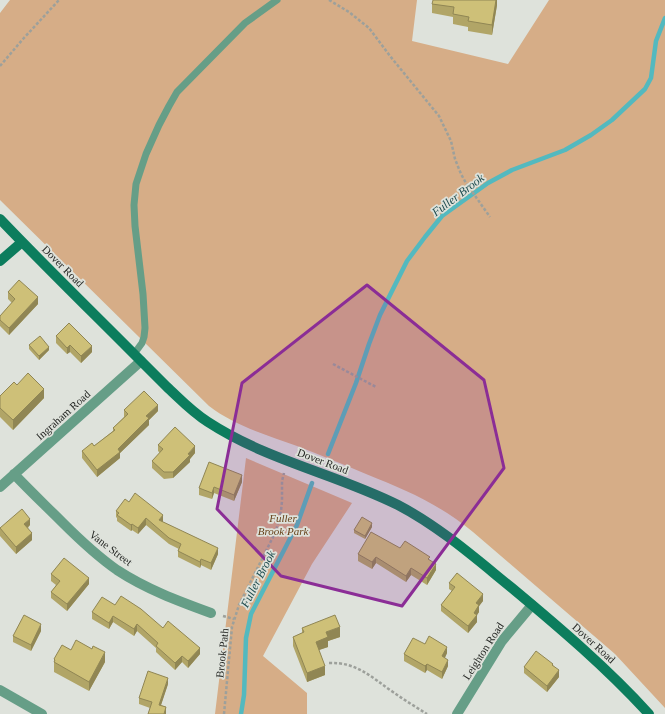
<svg xmlns="http://www.w3.org/2000/svg" width="665" height="714" font-family="Georgia,serif">
<style>
.green{fill:#d6ad87}
.lines{fill:none;stroke-linecap:round;stroke-linejoin:round}
.stream{stroke:#53b9bf;stroke-width:4.5}
.path{stroke:#9da09b;stroke-width:2.5;stroke-dasharray:3 2;stroke-linecap:butt}
.lane{stroke:#669e87;stroke-width:7}
.street{stroke:#669e87;stroke-width:10}
.secondary{stroke:#0c7d5d;stroke-width:10}
.wall{fill:#b1a567}
.shaded-wall{fill:#908654}
.building{fill:#cec078;stroke:#908654}
.marked{fill:#8b2d96;fill-opacity:0.2;stroke:#8b2d96;stroke-width:3;stroke-linejoin:round}
.labels{text-anchor:middle;stroke-width:3.5;stroke-linejoin:round;paint-order:stroke}
.street-label{font-size:11px;fill:#272926;stroke:#dee2db}
.park-label{font-size:11px;font-style:italic;fill:#67421a;stroke:#dee2db}
.water-label{font-size:12px;font-style:italic;fill:#204d50;stroke:#dee2db}
</style>
<rect width="100%" height="100%" fill="#dee2db"/>
<path class="green" d="M 10,0 L 417,0 L 412,41 L 508,64 L 549,0 L 665,0 L 665,708 L 615,654 L 473,532 C 439,504 406,490 366,474 C 343,464 320,455 297,446 C 267,435 235,426 209,406 L 0,200 L 0,13 Z
M 246,458 L 352,503 L 312,564 L 263,656 L 307,693 L 307,714 L 215,714 Z"/>
<g class="lines">
<path class="stream" d="M 328,454 L 356,383 L 369,344 L 380,315 L 407,261 L 425,237 L 442,216 L 488,183 L 512,170 L 565,150 L 591,135 L 612,120 L 645,89 L 651,78 L 656,41 L 665,18
M 241,714 L 244,695 L 246,638 L 251,614 L 297,525 L 312,483"/>
<path class="path" d="M 329,0 L 349,12 L 369,28 L 390,56 L 439,116 L 451,141 L 455,159 L 461,174 L 466,183 L 490,217
M 0,66 L 23,39 L 59,0
M 333,364 L 376,387
M 223,616 L 234,619
M 329,663 C 357,662 371,677 393,692 C 404,700 416,707 427,714
M 224,714 L 232,627 L 239,605 L 276,531 L 281,511 L 282,501 L 282,481 L 284,473"/>
<path class="lane" d="M 134,354 L 142,343 L 144,337 L 145,328 L 143,294 L 135,226 L 134,205 L 136,184 L 146,154 L 159,125 L 169,106 L 177,92 L 245,23 L 277,0"/>
<path class="street" d="M 14,474 C 30,491 46,506 62,522 C 79,539 97,556 117,570 C 146,589 178,601 211,613
M 0,487 L 141,361
M 0,690 L 42,714
M 457,714 L 502,641 L 532,605"/>
<path class="secondary" d="M 0,219 C 41,262 84,304 126,346 C 139,359 153,373 167,387 C 180,399 192,412 208,422 C 266,460 336,474 398,505 C 440,527 475,558 512,588 C 560,628 607,668 649,714
M 0,261 L 22,242"/>
</g>
<path class="wall" d="M 497,0 L 497,5 L 492,35 L 468,31 L 468,27 L 453,24 L 453,17 L 432,13 L 432,4 Z
M 8,292 L 38,304 L 9,335 L 0,326 L 0,316 L 12,303 L 8,299 Z
M 56,336 L 92,352 L 81,363 L 70,352 L 67,354 L 56,343 Z
M 29,345 L 49,350 L 39,360 L 29,349 Z
M 0,396 L 44,398 L 13,430 L 0,417 Z
M 124,410 L 158,411 L 149,420 L 149,425 L 120,453 L 120,458 L 97,477 L 82,458 L 82,451 L 94,446 L 113,431 L 113,428 L 124,417 Z
M 158,445 L 195,453 L 190,459 L 190,462 L 173,478 L 164,479 L 152,468 L 152,461 L 160,453 L 158,451 Z
M 242,482 L 234,501 L 214,493 L 212,499 L 199,495 L 199,488 Z
M 129,502 L 163,521 L 163,522 L 218,554 L 211,570 L 201,565 L 200,568 L 178,557 L 178,551 L 179,549 L 169,544 L 146,525 L 138,534 L 132,530 L 131,531 L 117,521 L 117,518 L 116,517 L 116,511 Z
M 30,525 L 28,528 L 32,540 L 16,554 L 0,536 L 0,528 Z
M 372,527 L 365,539 L 354,533 L 354,530 Z
M 400,548 L 430,560 L 436,570 L 427,585 L 411,575 L 406,582 L 376,563 L 372,569 L 358,561 L 358,554 Z
M 51,574 L 89,584 L 67,611 L 51,598 L 51,592 L 56,585 L 51,581 Z
M 449,583 L 483,601 L 479,605 L 479,612 L 477,615 L 477,622 L 468,633 L 441,611 L 441,605 L 452,591 L 449,589 Z
M 115,605 L 163,628 L 200,654 L 188,668 L 182,662 L 175,670 L 156,652 L 156,648 L 137,631 L 134,636 L 113,622 L 109,629 L 92,619 L 92,612 Z
M 302,628 L 340,637 L 328,641 L 328,647 L 319,650 L 325,675 L 307,682 L 293,646 L 293,637 L 302,633 Z
M 41,631 L 31,651 L 13,642 L 13,636 Z
M 425,644 L 447,653 L 445,658 L 448,666 L 442,679 L 427,670 L 425,673 L 404,661 L 404,654 Z
M 71,650 L 105,662 L 89,691 L 54,672 L 54,659 Z
M 553,665 L 559,677 L 547,692 L 524,673 L 524,667 Z
M 168,684 L 161,705 L 166,707 L 166,714 L 148,714 L 150,708 L 139,704 L 139,698 Z"/>
<path class="shaded-wall" d="M 496,0 L 497,0 L 497,5 L 492,35 L 492,25 Z
M 38,297 L 38,304 L 9,335 L 9,328 Z
M 70,345 L 70,352 L 67,354 L 67,348 Z
M 92,346 L 92,352 L 81,363 L 81,356 Z
M 49,347 L 49,350 L 39,360 L 39,356 Z
M 44,389 L 44,398 L 13,430 L 13,420 Z
M 158,405 L 158,411 L 149,420 L 149,425 L 120,453 L 120,458 L 97,477 L 97,470 L 118,449 L 146,416 Z
M 195,446 L 195,453 L 190,459 L 190,462 L 173,478 L 173,472 Z
M 242,475 L 242,482 L 234,501 L 234,495 Z
M 214,487 L 214,493 L 212,499 L 212,493 Z
M 163,515 L 163,521 L 159,526 L 159,520 Z
M 146,518 L 146,525 L 138,534 L 138,528 Z
M 30,519 L 30,525 L 24,530 L 24,524 Z
M 372,523 L 372,527 L 365,539 L 365,536 Z
M 132,524 L 132,530 L 131,531 L 131,525 Z
M 32,533 L 32,540 L 16,554 L 16,547 Z
M 218,548 L 218,554 L 211,570 L 211,563 Z
M 376,557 L 376,563 L 372,569 L 372,562 Z
M 201,559 L 201,565 L 200,568 L 200,562 Z
M 436,564 L 436,570 L 427,585 L 427,578 Z
M 411,568 L 411,575 L 406,582 L 406,576 Z
M 89,578 L 89,584 L 67,611 L 67,604 Z
M 483,594 L 483,601 L 477,609 L 479,605 L 479,612 L 477,615 L 477,622 L 468,633 L 468,626 L 474,613 L 476,603 Z
M 113,616 L 113,622 L 109,629 L 109,623 Z
M 41,624 L 41,631 L 31,651 L 31,645 Z
M 137,624 L 137,631 L 134,636 L 134,629 Z
M 340,627 L 340,637 L 328,641 L 328,647 L 316,651 L 316,642 L 326,632 Z
M 447,647 L 447,653 L 442,663 L 442,656 Z
M 200,648 L 200,654 L 188,668 L 188,661 Z
M 105,652 L 105,662 L 89,691 L 89,682 Z
M 182,656 L 182,662 L 175,670 L 175,663 Z
M 448,660 L 448,666 L 442,679 L 442,672 Z
M 427,664 L 427,670 L 425,673 L 425,666 Z
M 325,666 L 325,675 L 307,682 L 307,673 Z
M 559,670 L 559,677 L 547,692 L 547,686 Z
M 168,678 L 168,684 L 159,711 L 159,705 Z
M 166,707 L 166,714 L 164,714 Z"/>
<path class="building" d="M 433,0 L 496,0 L 492,25 L 468,21 L 469,17 L 453,14 L 454,7 L 432,4 Z
M 19,280 L 38,297 L 9,328 L 0,320 L 0,316 L 15,299 L 8,292 Z
M 69,323 L 92,346 L 81,356 L 70,345 L 67,348 L 56,336 Z
M 40,336 L 49,347 L 39,356 L 29,345 Z
M 28,373 L 44,389 L 13,420 L 0,408 L 0,396 L 14,382 L 17,385 Z
M 144,391 L 158,405 L 146,416 L 149,418 L 118,449 L 120,452 L 97,470 L 82,451 L 92,443 L 94,446 L 115,430 L 113,428 L 128,414 L 124,410 Z
M 175,427 L 195,446 L 188,454 L 190,455 L 173,472 L 164,472 L 152,461 L 163,449 L 158,445 Z
M 209,462 L 242,475 L 234,495 L 214,487 L 212,493 L 199,488 Z
M 135,493 L 163,515 L 159,520 L 218,548 L 211,563 L 201,559 L 200,562 L 178,551 L 181,544 L 169,538 L 146,518 L 138,528 L 132,524 L 131,525 L 117,515 L 119,513 L 116,511 L 125,499 L 129,502 Z
M 22,509 L 30,519 L 24,524 L 32,533 L 16,547 L 0,528 Z
M 362,517 L 372,523 L 365,536 L 354,530 Z
M 371,532 L 400,548 L 405,541 L 430,557 L 428,559 L 436,564 L 427,578 L 411,568 L 406,576 L 376,557 L 372,562 L 358,554 Z
M 64,558 L 89,578 L 67,604 L 51,592 L 60,581 L 51,574 Z
M 457,573 L 483,594 L 476,603 L 479,605 L 474,613 L 477,615 L 468,626 L 441,605 L 455,587 L 449,583 Z
M 121,596 L 141,609 L 163,628 L 168,621 L 200,648 L 188,661 L 182,656 L 175,663 L 156,646 L 158,643 L 137,624 L 134,629 L 113,616 L 109,623 L 92,612 L 102,597 L 115,605 Z
M 24,615 L 41,624 L 31,645 L 13,636 Z
M 335,615 L 340,627 L 326,632 L 328,637 L 316,642 L 325,666 L 307,673 L 293,637 L 304,632 L 302,628 Z
M 429,636 L 447,647 L 442,656 L 448,660 L 442,672 L 427,664 L 425,666 L 404,654 L 413,638 L 425,644 Z
M 76,640 L 92,649 L 93,646 L 105,652 L 89,682 L 54,662 L 55,660 L 54,659 L 62,645 L 71,650 Z
M 536,651 L 553,664 L 552,665 L 559,670 L 547,686 L 524,667 Z
M 148,671 L 168,678 L 159,705 L 166,707 L 164,714 L 148,714 L 152,702 L 139,698 Z"/>
<path class="marked" d="M 367,285 L 484,380 L 504,468 L 402,606 L 281,576 L 217,509 L 242,383 Z"/>
<g class="labels">
<g class="street-label">
<text transform="translate(63 266) rotate(45)" y="4">Dover Road</text>
<text transform="translate(63 415) rotate(-42)" y="4">Ingraham Road</text>
<text transform="translate(323 461) rotate(21)" y="4">Dover Road</text>
<text transform="translate(111 548) rotate(37)" y="4">Vane Street</text>
<text transform="translate(594 643) rotate(42)" y="4">Dover Road</text>
<text transform="translate(483 651) rotate(-57)" y="4">Leighton Road</text>
<text transform="translate(222 653) rotate(-84)" y="4">Brook Path</text>
</g>
<g class="park-label">
<text x="283" y="522">Fuller<tspan x="283" dy="13">Brook Park</tspan></text>
</g>
<g class="water-label">
<text transform="translate(458 195) rotate(-37)" y="4">Fuller Brook</text>
<text transform="translate(258 579) rotate(-63)" y="4">Fuller Brook</text>
</g>
</g>
</svg>
